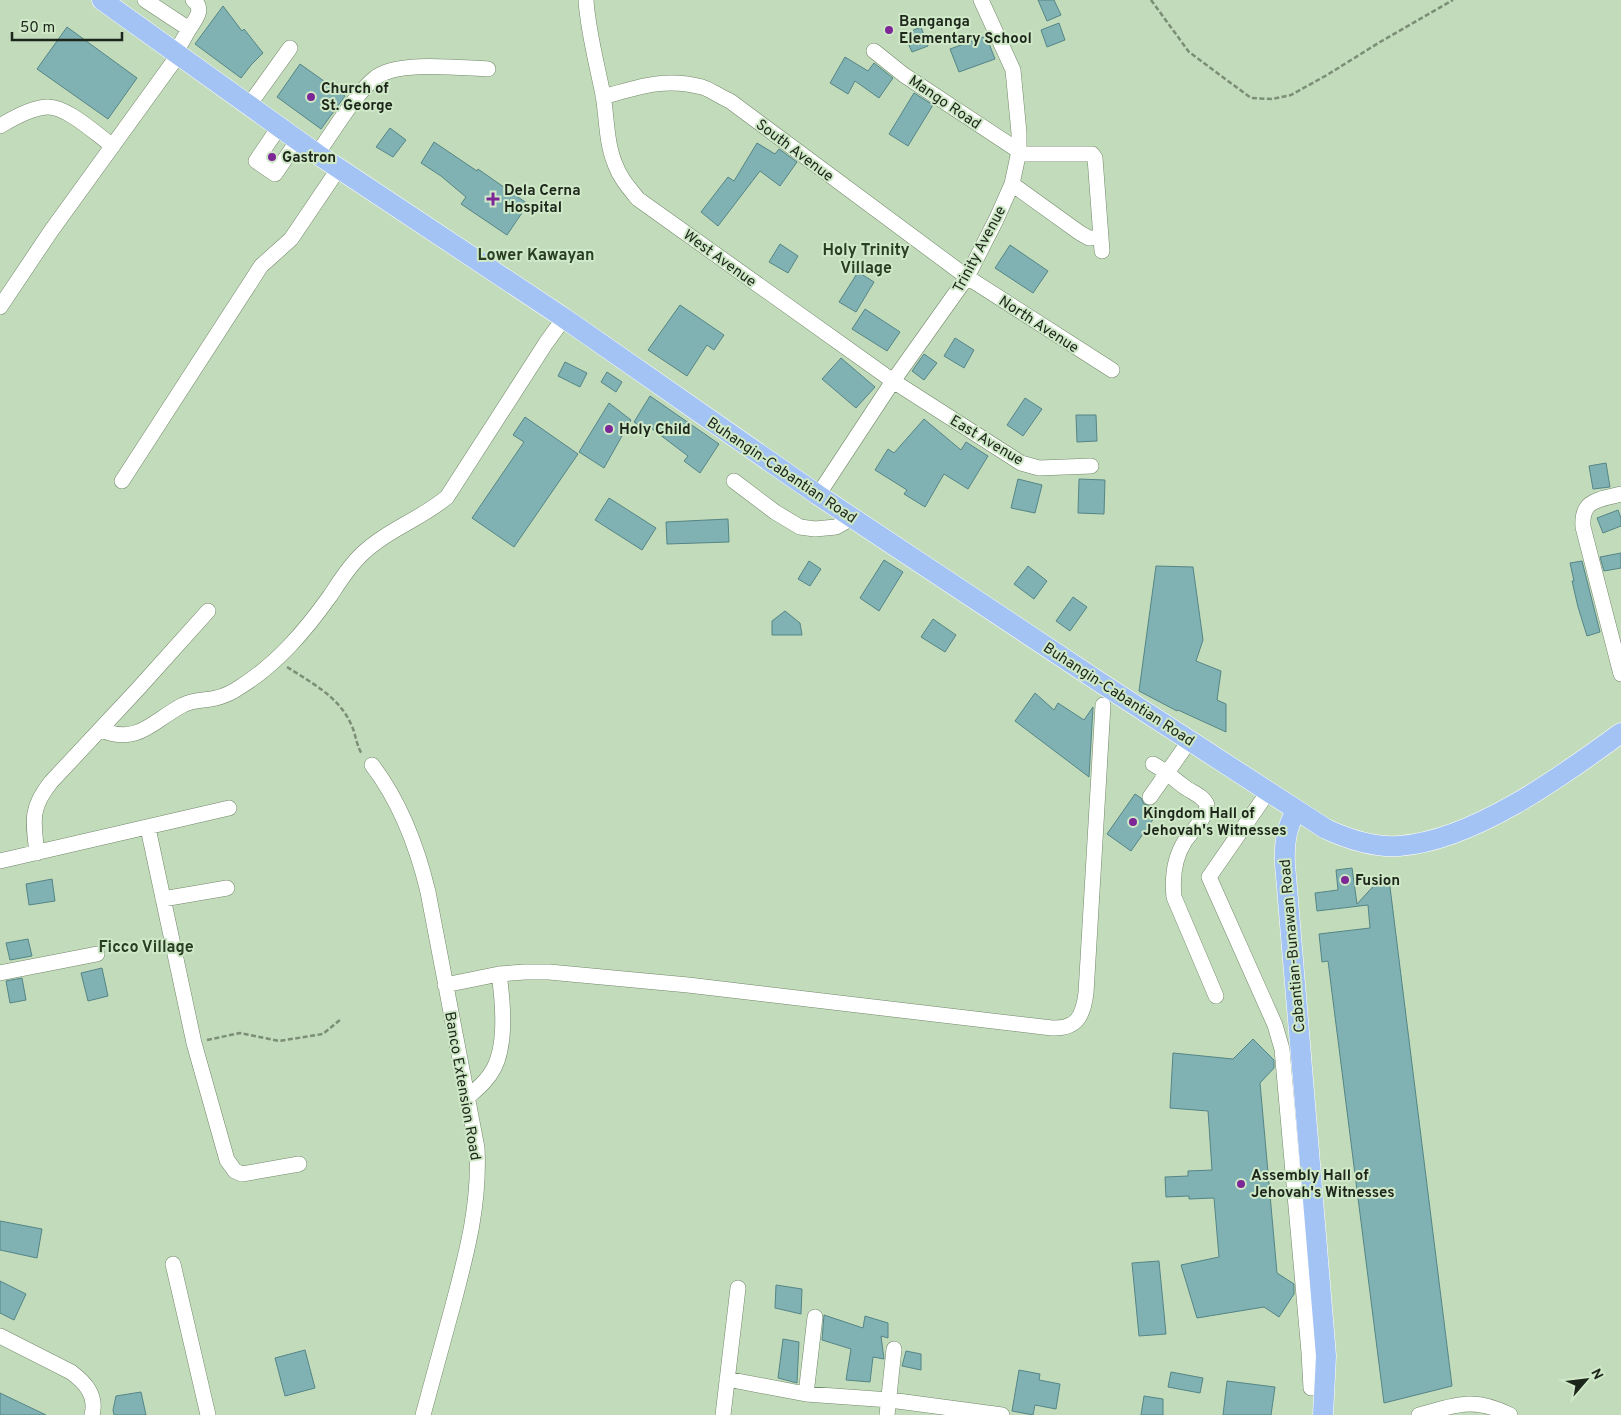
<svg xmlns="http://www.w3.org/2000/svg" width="1621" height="1415" font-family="Overpass,sans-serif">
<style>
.building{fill:#80b2b3;stroke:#558586}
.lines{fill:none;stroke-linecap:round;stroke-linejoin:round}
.minor-casing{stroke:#72886a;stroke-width:16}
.major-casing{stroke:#fff;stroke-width:21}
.path{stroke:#7c8e76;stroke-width:2.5;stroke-dasharray:5 2.5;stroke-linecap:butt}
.minor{stroke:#fff;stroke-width:15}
.major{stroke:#a2c3f4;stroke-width:20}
.poi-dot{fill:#7d2796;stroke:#cfe8c7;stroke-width:2}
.labels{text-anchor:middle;stroke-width:4;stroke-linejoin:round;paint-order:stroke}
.poi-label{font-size:15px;font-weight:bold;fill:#1d261a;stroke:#cfe8c7;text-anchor:start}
.street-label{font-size:15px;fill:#1d261a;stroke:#cfe8c7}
.neighbourhood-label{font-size:16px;font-weight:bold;fill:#2a3e22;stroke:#cfe8c7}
</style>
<rect width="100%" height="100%" fill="#c2dbba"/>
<path class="building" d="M 1038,0 L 1054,0 L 1061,15 L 1047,21 Z
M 223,6 L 242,31 L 244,29 L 263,53 L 251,65 L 241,78 L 195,44 Z
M 1059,23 L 1065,40 L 1047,47 L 1041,30 Z
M 67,27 L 137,78 L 108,119 L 37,69 Z
M 921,27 L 928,46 L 912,52 L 904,34 Z
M 986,36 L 995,59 L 959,72 L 950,49 Z
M 845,57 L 868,71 L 874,63 L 893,78 L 879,98 L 855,81 L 848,94 L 830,83 Z
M 300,64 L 345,96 L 321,129 L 277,97 Z
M 914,93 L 933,105 L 908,146 L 889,134 Z
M 390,128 L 406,140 L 393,157 L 376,147 Z
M 434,142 L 477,171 L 478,169 L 528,204 L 507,235 L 461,204 L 466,197 L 441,176 L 421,163 Z
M 757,143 L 775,154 L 779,149 L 797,162 L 780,186 L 760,171 L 718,226 L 701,212 L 728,177 L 734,181 Z
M 780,244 L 798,256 L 788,273 L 769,262 Z
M 1010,245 L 1048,271 L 1033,293 L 995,268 Z
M 858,272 L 874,282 L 856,312 L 839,302 Z
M 680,305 L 724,335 L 714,350 L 707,345 L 687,376 L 648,350 Z
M 865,309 L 900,332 L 887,351 L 852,329 Z
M 955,338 L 974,350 L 964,368 L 944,356 Z
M 924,354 L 937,363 L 924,380 L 912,371 Z
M 841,358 L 875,387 L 856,408 L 822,379 Z
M 565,362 L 587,373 L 580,387 L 558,376 Z
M 607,372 L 622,382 L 616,392 L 601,382 Z
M 650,396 L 719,444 L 700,473 L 684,461 L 688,456 L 651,428 L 649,433 L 634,422 Z
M 1025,398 L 1042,409 L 1023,436 L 1007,425 Z
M 609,403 L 631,420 L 604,468 L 579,452 Z
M 1076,415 L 1096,415 L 1097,441 L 1077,442 Z
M 525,417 L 578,454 L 514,547 L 472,518 L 524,442 L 513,435 Z
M 924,419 L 961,450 L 966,442 L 988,456 L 968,489 L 944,474 L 925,507 L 904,494 L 907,490 L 875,470 L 888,449 L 894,453 Z
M 1606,463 L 1610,487 L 1593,489 L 1589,466 Z
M 1018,479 L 1042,485 L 1035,513 L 1011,508 Z
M 1079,479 L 1105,480 L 1104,514 L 1078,513 Z
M 609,498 L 656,528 L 642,550 L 595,520 Z
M 1618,510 L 1621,518 L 1621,526 L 1603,533 L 1597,518 Z
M 728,519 L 729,542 L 667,544 L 666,522 Z
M 1621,553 L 1621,568 L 1604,571 L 1600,557 Z
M 884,560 L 903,572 L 879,611 L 860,598 Z
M 809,561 L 821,569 L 810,586 L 798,579 Z
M 1582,561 L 1600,632 L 1587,636 L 1578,607 L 1572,581 L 1574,581 L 1570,563 Z
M 1028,566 L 1047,581 L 1034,599 L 1014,584 Z
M 1156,566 L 1193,567 L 1203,640 L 1196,661 L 1221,671 L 1217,700 L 1226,704 L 1226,732 L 1178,710 L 1177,711 L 1139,691 Z
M 1073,597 L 1087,607 L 1070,631 L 1056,621 Z
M 785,611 L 800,623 L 802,635 L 772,635 L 772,621 Z
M 933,619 L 956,635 L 945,652 L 921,637 Z
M 1035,693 L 1054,710 L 1058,703 L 1084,720 L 1093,707 L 1089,777 L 1015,721 Z
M 1135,794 L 1141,798 L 1144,804 L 1152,806 L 1159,811 L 1131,851 L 1107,834 Z
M 1352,868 L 1357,904 L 1379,880 L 1389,879 L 1452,1386 L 1384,1403 L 1328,961 L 1322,962 L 1319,934 L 1370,928 L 1368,905 L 1317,911 L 1315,893 L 1338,890 L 1336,870 Z
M 52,879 L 55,901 L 29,905 L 26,884 Z
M 28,939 L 32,956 L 10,960 L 6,943 Z
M 102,968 L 108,996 L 88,1001 L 81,973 Z
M 22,978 L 26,1000 L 10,1003 L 6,981 Z
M 1253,1039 L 1274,1060 L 1274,1068 L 1260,1083 L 1277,1273 L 1294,1284 L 1294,1294 L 1279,1317 L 1264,1307 L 1197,1318 L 1181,1265 L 1219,1257 L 1214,1198 L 1189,1199 L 1189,1196 L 1166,1197 L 1165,1177 L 1188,1176 L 1188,1171 L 1212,1170 L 1208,1111 L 1170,1108 L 1173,1053 L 1233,1059 Z
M 0,1221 L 42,1229 L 37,1258 L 0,1250 Z
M 1159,1261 L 1166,1334 L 1139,1336 L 1132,1263 Z
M 0,1281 L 26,1294 L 14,1320 L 0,1313 Z
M 776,1285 L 802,1289 L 801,1314 L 775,1308 Z
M 824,1315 L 863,1328 L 865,1316 L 888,1323 L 888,1338 L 881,1336 L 884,1359 L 873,1357 L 870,1382 L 846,1380 L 851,1349 L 822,1340 Z
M 783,1339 L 799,1342 L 797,1383 L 778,1378 Z
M 305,1350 L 315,1388 L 285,1396 L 275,1358 Z
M 906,1351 L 921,1354 L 921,1370 L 902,1366 Z
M 1019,1370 L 1040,1374 L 1039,1380 L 1060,1384 L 1056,1409 L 1035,1405 L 1033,1415 L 1012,1411 Z
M 1171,1372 L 1203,1378 L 1200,1393 L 1168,1387 Z
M 1227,1381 L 1275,1387 L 1271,1415 L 1223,1415 Z
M 141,1392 L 146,1415 L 114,1415 L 113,1410 L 116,1396 Z
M 0,1393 L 46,1415 L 0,1415 Z
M 1144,1396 L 1163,1399 L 1163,1415 L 1141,1415 Z"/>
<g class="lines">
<defs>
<path id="minor" d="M 145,0 L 189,29
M 586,0 C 588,32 597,64 603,95 C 607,118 606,142 615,164 C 620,178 629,188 638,199 L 893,381 L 1021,463 L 1039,468 L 1091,466
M 874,51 L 904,75 L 1019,151
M 176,52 C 180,45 184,38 188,31 C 194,21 206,9 193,0
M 603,97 C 637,87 666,77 702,87 C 711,90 721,97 730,101 L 967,277 L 1112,370
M 249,105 L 290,48
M 0,126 C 13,118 32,108 47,107 C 67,106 97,135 113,146
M 279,127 L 256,161 L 275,174 L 298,140
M 317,154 C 333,132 355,94 375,78 C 397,60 461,68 488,69
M 1018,154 L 1092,154 L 1095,158 L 1102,251
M 1012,184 L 1080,233 L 1089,238 L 1100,237
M 0,307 L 51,231 L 179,54
M 122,481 L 261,266 L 291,239 L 339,168
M 734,481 L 775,512 L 800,527 L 815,529 L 836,527 L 852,518
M 1621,494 C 1599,500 1581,499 1583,527 L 1621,674
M 818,495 L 893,381 L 967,277 L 996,220 L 1012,184 L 1019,151 L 1019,133 L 1013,70 L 981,0
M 101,730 C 139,745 152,721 183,705 C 194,699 204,701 216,698 C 224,696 233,692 240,687 C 277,664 305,631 330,596 C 340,581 349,566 362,554 C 387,530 421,519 447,497 L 546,343 L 564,318
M 1153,764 C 1164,770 1173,778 1182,785 C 1190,792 1203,795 1207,805 C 1207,817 1192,831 1185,841 C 1174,858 1172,877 1174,897 L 1216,996
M 372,765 C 401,803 417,846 428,892 L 477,1148 C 480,1204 467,1252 453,1305 C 443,1342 433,1378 423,1415
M 1268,792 L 1209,877 L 1275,1025 L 1282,1049 L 1309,1352 L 1311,1388 L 1326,1387
M 1150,797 L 1190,740
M 148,828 L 194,1043 L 227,1160 L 235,1171 L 242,1174 L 299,1164
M 37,853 C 33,821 30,808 51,782 L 137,690 L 208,611
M 0,861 L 229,808
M 163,899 L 227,888
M 0,973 L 97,954
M 445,985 L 499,974 L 525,972 L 549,972 L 688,985 L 1052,1028 C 1077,1029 1083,1016 1086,993 L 1103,705
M 468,1097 C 478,1088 488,1080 494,1068 C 507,1043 503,1002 499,974
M 173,1264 L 208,1415
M 0,1336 L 71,1372 C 86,1383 97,1396 92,1415
M 727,1379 L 806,1394 L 890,1400 L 1002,1415
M 806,1394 L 815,1317
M 723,1415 L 738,1288
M 887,1415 L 894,1349
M 1419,1415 C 1455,1405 1474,1396 1510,1415"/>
<path id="major" d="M 102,0 L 317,154 L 564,318 L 818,495 L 1104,685 L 1326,829 C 1348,839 1374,848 1399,846 C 1473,841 1562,776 1621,733
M 1296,811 C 1286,828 1284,844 1285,864 L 1326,1356 L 1323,1415"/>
</defs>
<use href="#minor" class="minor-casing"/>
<use href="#major" class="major-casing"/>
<path class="path" d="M 1151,0 L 1189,52 L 1251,98 L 1272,99 L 1291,95 L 1327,75 L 1380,42 L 1453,0
M 287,667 C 312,683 339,697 351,724 C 356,734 356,745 362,754
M 207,1040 L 240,1033 L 279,1041 L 323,1034 L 341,1019"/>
<use href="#minor" class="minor"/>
<use href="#major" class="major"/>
</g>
<g class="poi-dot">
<circle cx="889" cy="30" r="5"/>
<circle cx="311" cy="97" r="5"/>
<circle cx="272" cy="157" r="5"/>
<path d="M490.5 191.5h5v5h5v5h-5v5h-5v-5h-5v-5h5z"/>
<circle cx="609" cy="429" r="5"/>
<circle cx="1133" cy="822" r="5"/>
<circle cx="1345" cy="880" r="5"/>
<circle cx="1241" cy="1184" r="5"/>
</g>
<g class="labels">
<g class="poi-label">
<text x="899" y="26">Banganga<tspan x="899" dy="17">Elementary School</tspan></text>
<text x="321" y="93">Church of<tspan x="321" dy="17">St. George</tspan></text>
<text x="282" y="162">Gastron</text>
<text x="504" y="195">Dela Cerna<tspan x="504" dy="17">Hospital</tspan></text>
<text x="619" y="434">Holy Child</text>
<text x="1143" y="818">Kingdom Hall of<tspan x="1143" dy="17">Jehovah's Witnesses</tspan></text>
<text x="1355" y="885">Fusion</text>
<text x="1251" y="1180">Assembly Hall of<tspan x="1251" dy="17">Jehovah's Witnesses</tspan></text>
</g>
<g class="street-label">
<text transform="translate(945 102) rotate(34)" y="5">Mango Road</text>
<text transform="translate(795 150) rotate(37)" y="5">South Avenue</text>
<text transform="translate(979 249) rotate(-62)" y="5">Trinity Avenue</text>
<text transform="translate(720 258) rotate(36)" y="5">West Avenue</text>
<text transform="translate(1039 324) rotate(33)" y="5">North Avenue</text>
<text transform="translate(987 440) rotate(31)" y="5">East Avenue</text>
<text transform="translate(782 470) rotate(34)" y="5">Buhangin-Cabantian Road</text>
<text transform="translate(1119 694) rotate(33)" y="5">Buhangin-Cabantian Road</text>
<text transform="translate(1292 946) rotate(-95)" y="5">Cabantian-Bunawan Road</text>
<text transform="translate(463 1086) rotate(80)" y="5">Banco Extension Road</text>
</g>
<g class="neighbourhood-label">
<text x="866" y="255">Holy Trinity<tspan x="866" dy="18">Village</tspan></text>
<text x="536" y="260">Lower Kawayan</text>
<text x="146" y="952">Ficco Village</text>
</g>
</g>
<g transform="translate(1586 1380) rotate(62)" stroke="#cfe8c7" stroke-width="4" paint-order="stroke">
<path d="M0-4L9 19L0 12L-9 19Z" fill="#1d261a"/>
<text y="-8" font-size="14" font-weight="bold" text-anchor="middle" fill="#1d261a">N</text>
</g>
<path d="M12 32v8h110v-8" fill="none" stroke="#1d261a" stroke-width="2.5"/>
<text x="20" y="32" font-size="15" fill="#1d261a" stroke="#cfe8c7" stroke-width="4" paint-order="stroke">50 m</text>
</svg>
